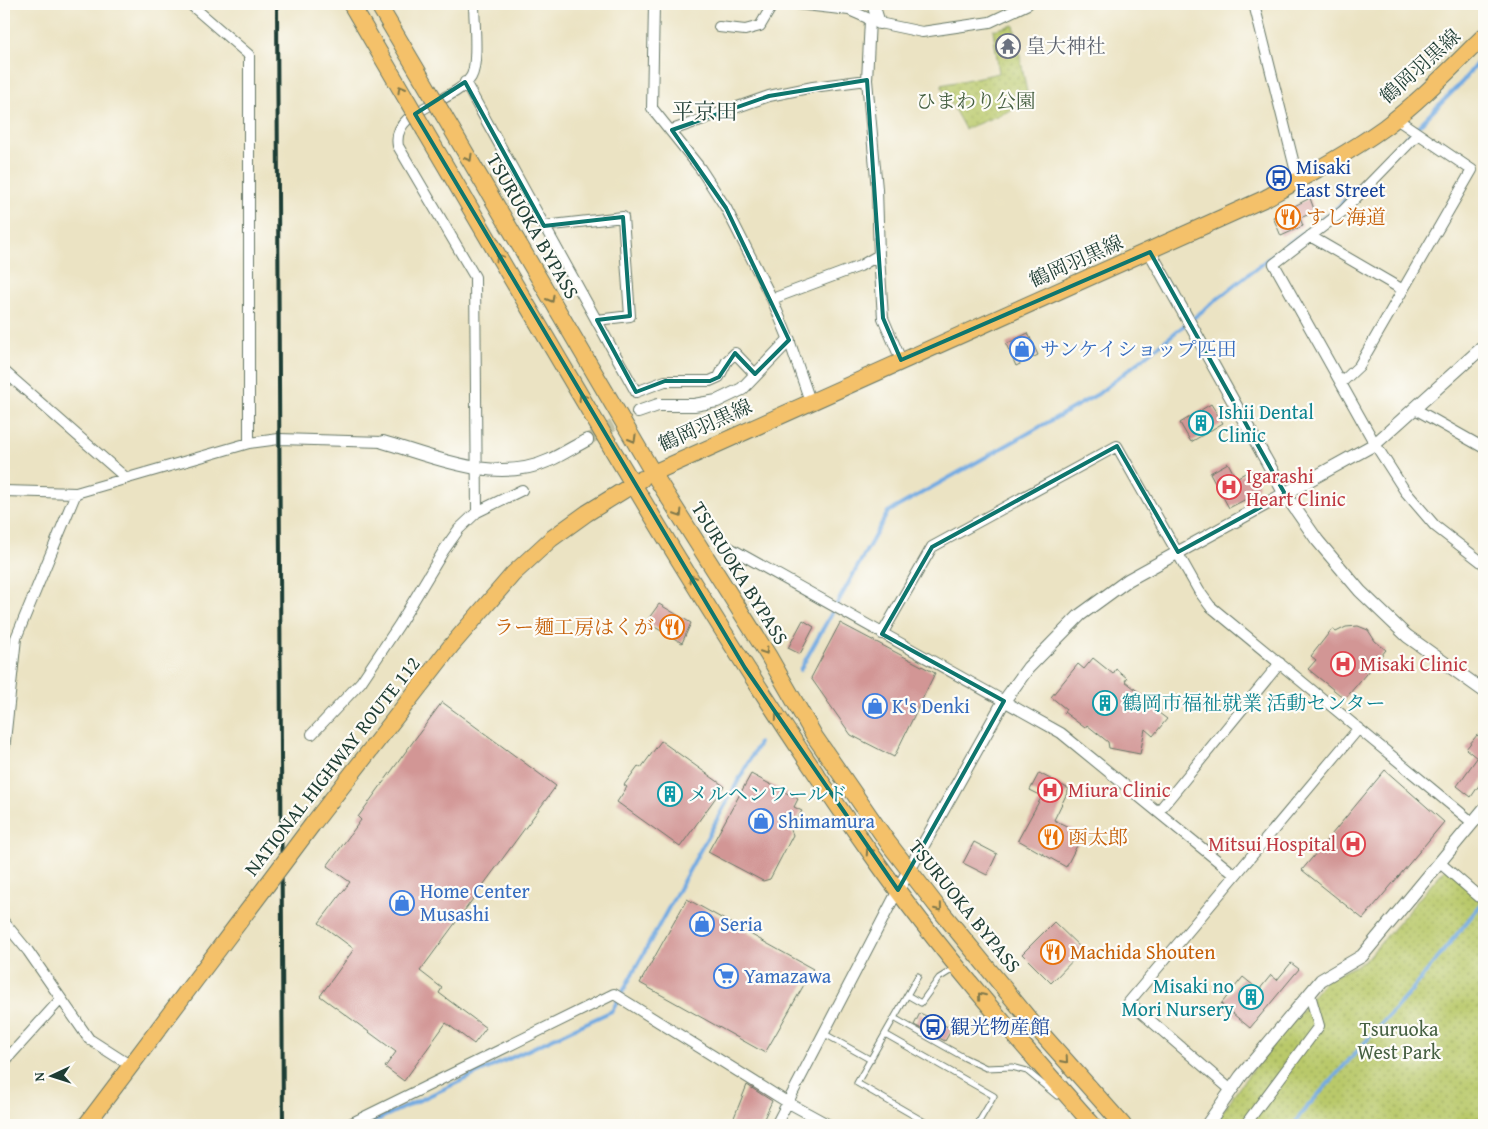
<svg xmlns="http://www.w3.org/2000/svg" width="1488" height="1129" font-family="'Gentium Book Plus','Noto Serif JP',serif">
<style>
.park{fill:url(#park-dots);stroke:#6c8350}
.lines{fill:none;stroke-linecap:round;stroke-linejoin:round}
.stream{stroke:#73abe2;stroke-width:4}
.building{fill:#d29695}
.tertiary-tunnel{stroke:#c2c2a6;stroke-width:12;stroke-dasharray:12 6;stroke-linecap:butt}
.service-casing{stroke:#676;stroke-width:7}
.minor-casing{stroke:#676;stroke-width:12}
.tertiary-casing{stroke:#676;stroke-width:14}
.primary-casing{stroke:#676;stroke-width:18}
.trunk-casing{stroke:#676;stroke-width:18}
.service{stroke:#fff;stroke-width:5}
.minor{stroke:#fff;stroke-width:10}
.tertiary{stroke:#fff;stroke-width:12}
.primary{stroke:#f4c16a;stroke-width:16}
.trunk{stroke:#f4c16a;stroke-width:16}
.rail{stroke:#1f3d34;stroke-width:4}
.trunk-bridge-casing{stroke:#676;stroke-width:18;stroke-linecap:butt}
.trunk-bridge{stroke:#f4c16a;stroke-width:16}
.oneway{stroke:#7f784c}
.marked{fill:none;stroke:#0f766e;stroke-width:4;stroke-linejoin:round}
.labels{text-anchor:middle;stroke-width:4.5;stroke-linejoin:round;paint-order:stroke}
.worship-label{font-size:20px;fill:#5b616d;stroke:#fdfcf7;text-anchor:start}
.street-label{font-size:20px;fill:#1f3d34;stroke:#fdfcf7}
.park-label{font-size:20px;fill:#466042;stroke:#fdfcf7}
.transit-label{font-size:20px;fill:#164399;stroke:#fdfcf7;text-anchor:start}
.food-label{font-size:20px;fill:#c56008;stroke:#fdfcf7;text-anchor:start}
.shop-label{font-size:20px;fill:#366cbe;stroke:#fdfcf7;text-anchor:start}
.culture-label{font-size:20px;fill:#0d838f;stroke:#fdfcf7;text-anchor:start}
.health-label{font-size:20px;fill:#be3a42;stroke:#fdfcf7;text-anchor:start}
.quarter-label{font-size:22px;fill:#1f3d34;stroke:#fdfcf7}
</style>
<defs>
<pattern id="park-dots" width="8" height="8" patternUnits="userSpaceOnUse" patternTransform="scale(1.25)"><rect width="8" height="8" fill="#b9c96b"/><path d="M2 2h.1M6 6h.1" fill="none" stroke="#96a459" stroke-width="1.8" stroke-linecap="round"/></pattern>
</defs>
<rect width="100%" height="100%" fill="#fdfcf7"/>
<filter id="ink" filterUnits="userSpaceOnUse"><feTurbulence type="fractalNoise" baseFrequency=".02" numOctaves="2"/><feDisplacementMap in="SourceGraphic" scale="10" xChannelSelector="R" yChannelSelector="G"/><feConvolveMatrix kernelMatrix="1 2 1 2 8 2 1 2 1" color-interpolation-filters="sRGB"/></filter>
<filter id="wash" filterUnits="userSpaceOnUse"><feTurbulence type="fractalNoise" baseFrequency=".0096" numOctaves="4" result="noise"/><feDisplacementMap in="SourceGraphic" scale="20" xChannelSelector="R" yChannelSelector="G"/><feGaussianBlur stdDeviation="1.12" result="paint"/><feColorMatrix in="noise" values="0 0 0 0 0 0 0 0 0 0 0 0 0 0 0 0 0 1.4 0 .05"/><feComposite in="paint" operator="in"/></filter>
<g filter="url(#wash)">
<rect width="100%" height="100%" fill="#ebe3c3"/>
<path class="park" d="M 1014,25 L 1029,103 L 965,129 L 941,85 L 999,73 L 993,30 Z
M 1450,863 L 1484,890 L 1484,1125 L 1213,1125 L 1246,1078 L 1326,980 L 1365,961 Z"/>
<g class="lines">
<path class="stream" d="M 800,670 L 888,512 L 1098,394 L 1274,254 L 1339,206 L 1463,81 L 1484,54
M 366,1125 L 612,1011 L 759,743
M 1294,1125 L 1300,1115 L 1411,991 L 1483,902"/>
</g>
<g id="blocks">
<path class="building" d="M 1011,34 L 1015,53 L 1004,57 L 1000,39 Z
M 1310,198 L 1315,212 L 1300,218 L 1303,226 L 1281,236 L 1273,217 Z
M 1028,333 L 1038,355 L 1016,366 L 1006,344 Z
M 1211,404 L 1223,423 L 1191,442 L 1180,423 Z
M 1228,463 L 1236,478 L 1251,470 L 1259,485 L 1252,496 L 1229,508 L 1210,473 Z
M 659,604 L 691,623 L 682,643 L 646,622 Z
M 803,620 L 814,627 L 800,654 L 788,648 Z
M 840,623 L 935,673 L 894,757 L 851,735 L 811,678 Z
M 1358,626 L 1368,630 L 1375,641 L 1386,650 L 1345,699 L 1308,669 L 1316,660 L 1311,656 L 1332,629 L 1336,632 L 1346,627 Z
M 1093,658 L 1113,674 L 1116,669 L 1127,678 L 1125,681 L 1161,710 L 1159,713 L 1167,719 L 1153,736 L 1145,729 L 1140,754 L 1109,748 L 1108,742 L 1087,725 L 1085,728 L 1064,712 L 1066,709 L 1051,697 L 1078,664 L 1084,669 Z
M 442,702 L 556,786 L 420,971 L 442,988 L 439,993 L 486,1028 L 474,1044 L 446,1023 L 404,1081 L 385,1067 L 396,1052 L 320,996 L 354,949 L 319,923 L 350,882 L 327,866 L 361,820 L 358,817 Z
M 1477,735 L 1484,740 L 1484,778 L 1471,797 L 1457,786 L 1477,758 L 1466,749 Z
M 661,741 L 724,786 L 680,847 L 617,802 L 627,787 L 624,785 L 638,766 L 641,768 Z
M 1385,770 L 1444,822 L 1363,919 L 1302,870 Z
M 1039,773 L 1069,789 L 1054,820 L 1083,834 L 1066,867 L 1018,840 L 1042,796 L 1030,790 Z
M 751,774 L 798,799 L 794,807 L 802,811 L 791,830 L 793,835 L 770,879 L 763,881 L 708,852 Z
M 974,842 L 997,854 L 987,875 L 963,863 Z
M 687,899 L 813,969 L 765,1053 L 640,983 Z
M 1054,922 L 1083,950 L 1051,983 L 1022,954 Z
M 1291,963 L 1299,969 L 1250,1028 L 1221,1004 L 1243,977 L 1259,990 L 1271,975 L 1277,980 Z
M 920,1013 L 952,1029 L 945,1041 L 914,1025 Z
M 747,1085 L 772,1101 L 761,1125 L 731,1125 Z"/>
</g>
</g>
<g filter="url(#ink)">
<use href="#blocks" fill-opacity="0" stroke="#676" stroke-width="1"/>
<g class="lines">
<path class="tertiary-tunnel" d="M 587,440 L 638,412"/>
<defs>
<path id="service" d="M 918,976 L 857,1083 L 930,1125
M 907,995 L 921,1003 L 939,978 L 955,968
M 894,1018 L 965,1058 L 986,1068 L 1012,1067 L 1027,1071 L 1057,1096
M 823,1033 L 871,1060
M 885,1034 L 994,1096 L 977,1125"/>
<path id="minor" d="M 190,4 L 249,55 L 249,443
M 654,4 L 652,108 L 700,168 L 726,208 L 772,299 L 789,340 L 810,401
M 797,4 L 849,10 L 879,23 L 922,32 L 990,22 L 1028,4
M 1254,4 L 1298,180
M 719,27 L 745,30 L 760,26 L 773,4
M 465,82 L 636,392 L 665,381 L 710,381 L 719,377 L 727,361 L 735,353 L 755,374
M 672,130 L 769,96 L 813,87 L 867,80
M 1418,134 L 1343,211 L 1274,264 L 1375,444 L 1405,491 L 1435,526 L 1484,564
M 544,226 L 623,217 L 630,316 L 597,320
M 1310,236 L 1403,290
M 879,255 L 883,318 L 901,360
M 772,299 L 860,266 L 879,255 L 877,189 L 867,80 L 870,20
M 4,371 L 126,478
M 1342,382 L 1359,366 L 1472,170 L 1395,118
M 1415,409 L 1484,448
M 4,491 L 76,493 L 249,443 L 279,439 L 383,442
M 477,512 L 522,490
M 721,543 L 1061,733 L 1235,875
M 882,634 L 932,547 L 1117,446 L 1199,591 L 1210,606 L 1473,823
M 312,734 L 361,682 L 399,625 L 444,550 L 459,529 L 477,512 L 475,277 L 398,146 C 391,108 454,104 471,77 C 479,64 474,20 474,4
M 4,750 L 16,638 L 76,493
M 1158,812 L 1280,663
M 1440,863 L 1484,901
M 4,922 L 28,951 L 89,1039 L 131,1066
M 4,1062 L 60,1000
M 1231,1090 L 1129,1002 L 1359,728
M 348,1125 L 614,994 L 787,1102 L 829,1125
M 776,1125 L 898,890
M 1245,1125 L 1319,1026 L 1310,995"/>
<path id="tertiary" d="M 873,4 L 879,23
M 1150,252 L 1285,494 L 1317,540 L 1360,591 L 1407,636 L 1484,691
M 638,412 L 658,405 L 694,405 L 717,401 L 742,389 L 789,340
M 383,442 C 435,457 496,485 550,460 C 563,454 575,446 587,440
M 898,890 L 1004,701 L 1028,668 L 1080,615 L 1128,580 L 1375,444 L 1484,346
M 1207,1125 L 1241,1076 L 1321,980 L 1362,956 L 1484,809"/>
<path id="primary" d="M 653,473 L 1266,198 C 1306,176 1347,154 1385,127 C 1421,100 1452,67 1484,36"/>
<path id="trunk" d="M 444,116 L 653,473 L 768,655 L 815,737 L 889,844 L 936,905 L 1034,1025 L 1123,1125
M 425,131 C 569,375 708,623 872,855 C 939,950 1016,1038 1093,1125
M 312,825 L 451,646 L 513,574 L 551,539 L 587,513 L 642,479
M 86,1125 L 267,885"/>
</defs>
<use href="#service" class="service-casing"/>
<use href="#minor" class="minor-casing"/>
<use href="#tertiary" class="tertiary-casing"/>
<use href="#primary" class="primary-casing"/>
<use href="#trunk" class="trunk-casing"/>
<use href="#service" class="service"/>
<use href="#minor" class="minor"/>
<use href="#tertiary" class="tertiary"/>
<use href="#primary" class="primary"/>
<use href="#trunk" class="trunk"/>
<path class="rail" d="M 277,4 L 283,1125"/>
<defs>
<path id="trunk-bridge" d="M 351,4 L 425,131
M 378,4 L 444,116
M 267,885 L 312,825"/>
</defs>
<use href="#trunk-bridge" class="trunk-bridge-casing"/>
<use href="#trunk-bridge" class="trunk-bridge"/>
</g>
<defs><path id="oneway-chevron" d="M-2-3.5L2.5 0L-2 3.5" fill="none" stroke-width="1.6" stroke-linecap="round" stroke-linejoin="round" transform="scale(1.25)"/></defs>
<g class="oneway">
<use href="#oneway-chevron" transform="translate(401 89) rotate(-120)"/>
<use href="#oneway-chevron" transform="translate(469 158) rotate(60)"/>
<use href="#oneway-chevron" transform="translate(499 257) rotate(-121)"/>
<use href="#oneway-chevron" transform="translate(551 299) rotate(60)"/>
<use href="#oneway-chevron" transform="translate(582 397) rotate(-121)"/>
<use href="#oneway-chevron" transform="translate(633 439) rotate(60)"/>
<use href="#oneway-chevron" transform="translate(679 514) rotate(58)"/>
<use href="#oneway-chevron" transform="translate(692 578) rotate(-121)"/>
<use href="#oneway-chevron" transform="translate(765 651) rotate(58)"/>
<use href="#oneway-chevron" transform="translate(778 716) rotate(-125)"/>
<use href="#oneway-chevron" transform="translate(869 851) rotate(-124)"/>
<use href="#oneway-chevron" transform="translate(939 908) rotate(51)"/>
<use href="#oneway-chevron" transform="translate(981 996) rotate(-129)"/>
<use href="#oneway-chevron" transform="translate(1065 1060) rotate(49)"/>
</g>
</g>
<path class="marked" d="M 867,80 L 883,318 L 901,360 L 1150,252 L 1285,494 L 1178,552 L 1117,446 L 932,547 L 882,634 L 1004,701 L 898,890 L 745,668 L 415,114 L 465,82 L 544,226 L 623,217 L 630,316 L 597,320 L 636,392 L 665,381 L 710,381 L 719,377 L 735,353 L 755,374 L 789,340 L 726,208 L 672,130 L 769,96 Z"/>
<defs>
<symbol id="temple-ring" viewBox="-11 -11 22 22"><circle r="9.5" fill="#fdfcf7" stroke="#6b7280" stroke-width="1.5"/><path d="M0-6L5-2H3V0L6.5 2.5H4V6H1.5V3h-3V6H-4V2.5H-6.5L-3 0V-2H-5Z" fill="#6b7280"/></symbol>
<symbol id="bus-ring" viewBox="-11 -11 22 22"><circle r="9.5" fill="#fdfcf7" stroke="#1a4fb4" stroke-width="1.5"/><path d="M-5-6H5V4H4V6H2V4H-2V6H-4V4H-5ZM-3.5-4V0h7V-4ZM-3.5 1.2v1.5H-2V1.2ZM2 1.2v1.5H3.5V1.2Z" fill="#1a4fb4"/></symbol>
<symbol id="restaurant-ring" viewBox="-11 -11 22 22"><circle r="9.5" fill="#fdfcf7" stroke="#e8710a" stroke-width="1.5"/><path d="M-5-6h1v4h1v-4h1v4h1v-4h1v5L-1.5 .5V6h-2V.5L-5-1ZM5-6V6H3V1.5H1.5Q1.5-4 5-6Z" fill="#e8710a"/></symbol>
<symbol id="shop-ring" viewBox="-11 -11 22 22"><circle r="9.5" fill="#fdfcf7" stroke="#3f7fe0" stroke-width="1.5"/><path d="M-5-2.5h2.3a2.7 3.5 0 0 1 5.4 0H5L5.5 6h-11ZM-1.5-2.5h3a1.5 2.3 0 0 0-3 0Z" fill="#3f7fe0"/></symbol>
<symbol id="building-ring" viewBox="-11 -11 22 22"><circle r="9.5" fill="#fdfcf7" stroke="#0f9aa8" stroke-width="1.5"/><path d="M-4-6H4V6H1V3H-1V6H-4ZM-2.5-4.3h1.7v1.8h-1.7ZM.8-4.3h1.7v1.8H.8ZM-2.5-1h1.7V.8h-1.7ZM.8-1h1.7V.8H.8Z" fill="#0f9aa8"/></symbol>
<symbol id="hospital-ring" viewBox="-11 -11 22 22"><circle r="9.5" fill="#fdfcf7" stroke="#e0444e" stroke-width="1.5"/><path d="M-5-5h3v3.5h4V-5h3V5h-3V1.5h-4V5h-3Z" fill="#e0444e"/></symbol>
<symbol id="supermarket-ring" viewBox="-11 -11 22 22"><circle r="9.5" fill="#fdfcf7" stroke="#3f7fe0" stroke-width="1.5"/><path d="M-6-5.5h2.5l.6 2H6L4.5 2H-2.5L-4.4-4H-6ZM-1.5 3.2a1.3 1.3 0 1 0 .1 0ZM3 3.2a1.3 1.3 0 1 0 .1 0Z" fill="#3f7fe0"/></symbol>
</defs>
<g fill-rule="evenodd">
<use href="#temple-ring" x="994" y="32" width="28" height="28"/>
<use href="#bus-ring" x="1265" y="164" width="28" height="28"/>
<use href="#restaurant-ring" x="1274" y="203" width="28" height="28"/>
<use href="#shop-ring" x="1008" y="335" width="28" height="28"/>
<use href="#building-ring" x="1187" y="409" width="28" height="28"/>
<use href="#hospital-ring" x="1215" y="473" width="28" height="28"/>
<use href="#restaurant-ring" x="658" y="613" width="28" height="28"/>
<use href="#hospital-ring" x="1329" y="650" width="28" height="28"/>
<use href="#building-ring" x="1091" y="689" width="28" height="28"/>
<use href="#shop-ring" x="861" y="692" width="28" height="28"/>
<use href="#hospital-ring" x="1036" y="776" width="28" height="28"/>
<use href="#building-ring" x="656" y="780" width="28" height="28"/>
<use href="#shop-ring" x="747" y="807" width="28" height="28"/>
<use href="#restaurant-ring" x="1037" y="823" width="28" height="28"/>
<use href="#hospital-ring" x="1339" y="830" width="28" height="28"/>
<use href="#shop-ring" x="388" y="889" width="28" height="28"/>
<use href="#shop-ring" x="688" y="910" width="28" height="28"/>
<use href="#restaurant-ring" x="1039" y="938" width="28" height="28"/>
<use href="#supermarket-ring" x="712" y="962" width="28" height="28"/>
<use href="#building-ring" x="1237" y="983" width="28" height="28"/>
<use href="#bus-ring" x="919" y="1013" width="28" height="28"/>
</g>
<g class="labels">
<g class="worship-label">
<text x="1026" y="53">皇大神社</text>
</g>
<g class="street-label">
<text transform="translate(1420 66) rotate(-42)" y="7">鶴岡羽黒線</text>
<text transform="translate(533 226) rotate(60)" y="7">TSURUOKA BYPASS</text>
<text transform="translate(1076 261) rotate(-24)" y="7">鶴岡羽黒線</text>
<text transform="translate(705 425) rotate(-24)" y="7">鶴岡羽黒線</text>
<text transform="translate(740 573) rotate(58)" y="7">TSURUOKA BYPASS</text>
<text transform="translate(332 766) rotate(-52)" y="7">NATIONAL HIGHWAY ROUTE 112</text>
<text transform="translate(965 906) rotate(51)" y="7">TSURUOKA BYPASS</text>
</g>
<g class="park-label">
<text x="976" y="108">ひまわり公園</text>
<text x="1399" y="1036">Tsuruoka<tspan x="1399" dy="23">West Park</tspan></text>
</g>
<g class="transit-label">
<text x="1296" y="174">Misaki<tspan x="1296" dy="23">East Street</tspan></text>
<text x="950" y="1034">観光物産館</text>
</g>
<g class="food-label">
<text x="1306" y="224">すし海道</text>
<text x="654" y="634" text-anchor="end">ラー麺工房はくが</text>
<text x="1068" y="844">函太郎</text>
<text x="1070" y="959">Machida Shouten</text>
</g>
<g class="shop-label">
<text x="1040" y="356">サンケイショップ匹田</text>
<text x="892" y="713">K's Denki</text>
<text x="778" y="828">Shimamura</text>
<text x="420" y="898">Home Center<tspan x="420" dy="23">Musashi</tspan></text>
<text x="720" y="931">Seria</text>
<text x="744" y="983">Yamazawa</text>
</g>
<g class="culture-label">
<text x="1218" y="419">Ishii Dental<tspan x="1218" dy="23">Clinic</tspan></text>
<text x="1122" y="710">鶴岡市福祉就業 活動センター</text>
<text x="688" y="801">メルヘンワールド</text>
<text x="1234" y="993" text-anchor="end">Misaki no<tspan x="1234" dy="23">Mori Nursery</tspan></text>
</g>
<g class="health-label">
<text x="1246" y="483">Igarashi<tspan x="1246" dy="23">Heart Clinic</tspan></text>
<text x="1360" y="671">Misaki Clinic</text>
<text x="1068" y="797">Miura Clinic</text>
<text x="1336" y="851" text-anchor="end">Mitsui Hospital</text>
</g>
<g class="quarter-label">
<text x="705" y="119">平京田</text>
</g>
</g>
<rect width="1488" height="1129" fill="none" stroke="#fdfcf7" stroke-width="20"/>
<g transform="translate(52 1076) rotate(266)" stroke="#fdfcf7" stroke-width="4" paint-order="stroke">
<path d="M0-4L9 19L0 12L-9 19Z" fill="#1f3d34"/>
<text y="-8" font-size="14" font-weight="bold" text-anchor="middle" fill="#1f3d34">N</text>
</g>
</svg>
